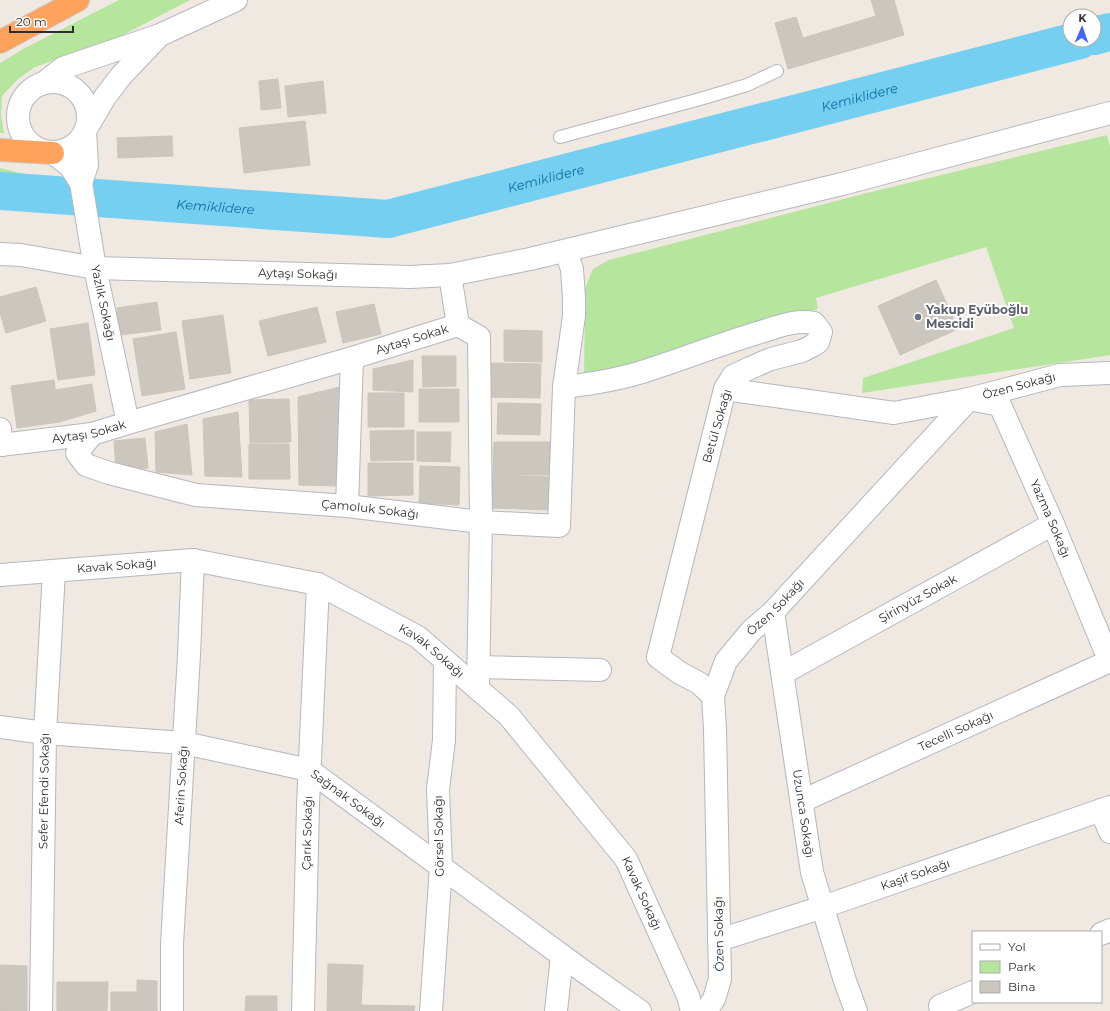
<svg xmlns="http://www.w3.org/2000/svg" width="1110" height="1011" font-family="Montserrat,sans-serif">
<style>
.green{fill:#b6e59e}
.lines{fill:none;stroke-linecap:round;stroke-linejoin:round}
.river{stroke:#75cff0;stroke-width:38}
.building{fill:#cbc7bf;stroke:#cbc5ba}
.service-casing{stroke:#b4b7c1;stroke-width:14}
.minor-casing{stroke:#b4b7c1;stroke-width:24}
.tertiary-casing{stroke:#b4b7c1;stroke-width:24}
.motorway-casing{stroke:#c9c9c9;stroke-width:24}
.service{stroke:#fff;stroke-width:12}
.minor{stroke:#fff;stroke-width:22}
.tertiary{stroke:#fff;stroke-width:22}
.motorway{stroke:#ffa35c;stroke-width:22}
.worship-dot{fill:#6b7280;stroke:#fff;stroke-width:1.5}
.labels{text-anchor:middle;stroke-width:4;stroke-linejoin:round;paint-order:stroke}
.street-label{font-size:12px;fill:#2e2e2e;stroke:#fff}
.worship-label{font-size:12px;font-weight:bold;fill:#5b616d;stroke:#fff;text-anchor:start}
.water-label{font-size:13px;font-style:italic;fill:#0d6fa3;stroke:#fff}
</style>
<rect width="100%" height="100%" fill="#efe9e1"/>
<path class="green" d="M 119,0 L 190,0 L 119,37 L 35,67 L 18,79 L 2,96 L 1,115 L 4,133 L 0,133 L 0,63 L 25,48 Z
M 1107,135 L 1110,147 L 1110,355 L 862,393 L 863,378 L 1014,328 L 986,247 L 816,298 L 818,309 L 584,381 L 585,288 L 593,269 L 609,260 L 867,193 Z
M 0,168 L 53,181 L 0,177 Z"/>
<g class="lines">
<g class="river">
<path d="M 1094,36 L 1110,32"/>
<path id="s1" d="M 0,191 L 388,219 L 1080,40"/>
</g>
</g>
<path class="building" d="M 871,0 L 894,0 L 904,35 L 788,69 L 775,23 L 796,17 L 803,38 L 876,16 Z
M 278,79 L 281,108 L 261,110 L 259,81 Z
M 323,81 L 326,113 L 288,117 L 285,86 Z
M 305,121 L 310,165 L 244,173 L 239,128 Z
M 172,136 L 173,156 L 118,158 L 117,138 Z
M 936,280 L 958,329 L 900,355 L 878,306 Z
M 36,287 L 46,321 L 6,333 L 0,313 L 0,297 Z
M 157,302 L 161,330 L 120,335 L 117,308 Z
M 374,304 L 381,334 L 343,343 L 336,312 Z
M 317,307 L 326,342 L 268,356 L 259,321 Z
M 223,315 L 231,373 L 190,379 L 182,321 Z
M 88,323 L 95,375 L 58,380 L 50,329 Z
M 504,330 L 542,331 L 542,362 L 504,361 Z
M 176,332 L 185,389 L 142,396 L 133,339 Z
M 422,356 L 456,356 L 456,386 L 423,387 Z
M 413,360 L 413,392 L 373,390 L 373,369 Z
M 489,363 L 541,364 L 540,398 L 488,397 Z
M 54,380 L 60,422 L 17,428 L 11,386 Z
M 92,384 L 96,411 L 60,422 L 55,390 Z
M 340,387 L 340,486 L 299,485 L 298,397 Z
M 419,389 L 459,389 L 459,422 L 419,422 Z
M 368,393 L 404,393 L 404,427 L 368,427 Z
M 289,399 L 291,442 L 250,443 L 249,400 Z
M 498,403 L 541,404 L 540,435 L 497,434 Z
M 238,412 L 242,477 L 205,476 L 203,419 Z
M 187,424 L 192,475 L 156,472 L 155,432 Z
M 414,430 L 414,460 L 371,461 L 370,431 Z
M 417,432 L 451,432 L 450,462 L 417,461 Z
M 145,438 L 148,468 L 116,470 L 114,441 Z
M 494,442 L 550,442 L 550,475 L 493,475 Z
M 249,444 L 289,444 L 290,479 L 249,479 Z
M 368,463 L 413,463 L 413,495 L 368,496 Z
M 420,466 L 460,467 L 459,505 L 419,503 Z
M 490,475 L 550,477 L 549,510 L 490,508 Z
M 328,964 L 363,965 L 361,1005 L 415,1006 L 414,1011 L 327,1011 Z
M 0,965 L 27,966 L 27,1011 L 0,1011 Z
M 137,980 L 157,981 L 157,1011 L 111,1011 L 111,992 L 137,992 Z
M 57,982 L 108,982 L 107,1011 L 57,1011 Z
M 246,996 L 277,996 L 277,1011 L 245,1011 Z"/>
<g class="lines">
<defs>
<path id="service" d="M 560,137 L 700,99 L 747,85 L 777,71"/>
<g id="minor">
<path id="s2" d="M 0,254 L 21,255 L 95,268 L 410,277 L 450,275 L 530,259 L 842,184 L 1110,113"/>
<path d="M 450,275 L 458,325"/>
<path d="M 564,387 C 591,384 616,380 642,372 C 680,360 718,345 757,333 C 775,328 795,319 814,323 L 821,332 L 818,342 L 812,346 L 802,351 L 771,359 L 750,368 L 733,376 L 725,389 L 658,657 L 680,673 L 699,683 L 713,696"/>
<path id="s3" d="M 725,389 L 894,413 L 969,399 L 1000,405 L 1053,524 L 1110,662"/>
<path id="s4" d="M 128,423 L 352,358 L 458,325 L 479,337 L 481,522 L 478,689"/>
<path d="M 0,429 L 2,445"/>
<path id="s5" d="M 92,434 L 77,453 L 86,465 L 109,473 L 196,495 L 347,506 L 481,522 L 559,526 L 564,387 L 574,316 L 574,298 L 572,269 L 566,251"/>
<path d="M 347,506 L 352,358"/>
<path id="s6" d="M 0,575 L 193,560 L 318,584 L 418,637 L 509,716 L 626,859 L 688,996 L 692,1011"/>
<path id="s7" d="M 773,612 L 812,872 L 845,981 L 856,1011"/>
<path d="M 479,667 L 600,670"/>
<path id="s8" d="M 783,673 L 1053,524"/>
<path id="s9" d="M 0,727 L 45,733 L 184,743 L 309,770 L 583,971 L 640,1011"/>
<path id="s10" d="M 802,801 L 1110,661"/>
<path d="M 1101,810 L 1110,832"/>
<path d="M 1101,934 L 1110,930"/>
<path id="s11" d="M 719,940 L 823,907 L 1110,807"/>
<path id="s12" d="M 41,1011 L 45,733 L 54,571"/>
<path id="s13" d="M 172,1011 L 172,944 L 189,655 L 193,560"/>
<path id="s14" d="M 303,1011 L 308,805 L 318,584"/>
<path d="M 431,1011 L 441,867 L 438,789 L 444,740 L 445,661"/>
<path d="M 556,1011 L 562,956"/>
<path id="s15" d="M 706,1011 L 714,999 L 720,979 L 715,729 L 713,696 L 726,661 L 752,630 L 773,612 L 969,399 L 1060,375 L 1110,373"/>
<path d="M 942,1011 L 940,1006 L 973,992"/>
</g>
<g id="tertiary">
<circle cx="53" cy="117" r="35"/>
<path d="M 44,83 L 63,68 L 160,35 L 236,0"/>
<path d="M 81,183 L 87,165 L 85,131 L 105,97 L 121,76 L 158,37"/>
<path id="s16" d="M 0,445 L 92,434 L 128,423 L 95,268 L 81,183 L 70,166 L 53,153"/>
</g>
<path id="motorway" d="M 0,42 L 78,0
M 0,150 L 53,153"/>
</defs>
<use href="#service" class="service-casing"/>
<use href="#minor" class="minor-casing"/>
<use href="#tertiary" class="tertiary-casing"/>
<use href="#motorway" class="motorway-casing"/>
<use href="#service" class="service"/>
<use href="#minor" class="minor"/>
<use href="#tertiary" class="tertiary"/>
<use href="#motorway" class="motorway"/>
</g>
<circle class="worship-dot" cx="918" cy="317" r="4"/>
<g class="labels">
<g class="street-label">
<text dy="4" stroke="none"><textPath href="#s2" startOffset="299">Aytaşı Sokağı</textPath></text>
<text transform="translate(103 303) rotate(78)" y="4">Yazlık Sokağı</text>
<text dy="4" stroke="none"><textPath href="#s4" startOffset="296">Aytaşı Sokak</textPath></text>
<text dy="4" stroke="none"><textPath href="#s15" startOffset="765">Özen Sokağı</textPath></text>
<text transform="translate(717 426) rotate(-74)" y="4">Betül Sokağı</text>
<text dy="4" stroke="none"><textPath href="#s16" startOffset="90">Aytaşı Sokak</textPath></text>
<text dy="4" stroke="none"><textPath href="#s5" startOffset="328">Çamoluk Sokağı</textPath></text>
<text dy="4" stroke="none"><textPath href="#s3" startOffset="403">Yazma Sokağı</textPath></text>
<text dy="4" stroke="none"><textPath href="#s6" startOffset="117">Kavak Sokağı</textPath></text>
<text dy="4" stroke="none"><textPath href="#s8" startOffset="154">Şirinyüz Sokak</textPath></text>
<text dy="4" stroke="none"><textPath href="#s15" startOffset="429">Özen Sokağı</textPath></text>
<text dy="4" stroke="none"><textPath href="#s6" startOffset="453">Kavak Sokağı</textPath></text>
<text dy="4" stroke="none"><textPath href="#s10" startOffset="169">Tecelli Sokağı</textPath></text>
<text dy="4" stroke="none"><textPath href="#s13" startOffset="226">Aferin Sokağı</textPath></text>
<text dy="4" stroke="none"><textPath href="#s12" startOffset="220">Sefer Efendi Sokağı</textPath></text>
<text dy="4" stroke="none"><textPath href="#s9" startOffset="361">Sağnak Sokağı</textPath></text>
<text dy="4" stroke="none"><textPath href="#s7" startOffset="204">Uzunca Sokağı</textPath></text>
<text dy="4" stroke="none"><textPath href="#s14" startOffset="178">Çarık Sokağı</textPath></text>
<text transform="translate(439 836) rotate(-91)" y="4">Görsel Sokağı</text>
<text dy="4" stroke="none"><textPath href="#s11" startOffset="207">Kaşif Sokağı</textPath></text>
<text dy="4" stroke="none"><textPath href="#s6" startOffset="777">Kavak Sokağı</textPath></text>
<text transform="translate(719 934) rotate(-91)" y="4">Özen Sokağı</text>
</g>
<g class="worship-label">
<text x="926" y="314">Yakup Eyüboğlu<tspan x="926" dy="14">Mescidi</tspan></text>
</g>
<g class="water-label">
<text dy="5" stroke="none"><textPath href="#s1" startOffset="876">Kemiklidere</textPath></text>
<text dy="5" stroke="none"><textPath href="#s1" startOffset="552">Kemiklidere</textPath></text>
<text dy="5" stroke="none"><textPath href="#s1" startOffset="216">Kemiklidere</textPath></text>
</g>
</g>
<rect x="972" y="931" width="130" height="72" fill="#ffffff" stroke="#ababab"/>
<rect x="980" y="944" width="20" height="6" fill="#ffffff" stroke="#ababab"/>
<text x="1008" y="951" font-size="12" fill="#2e2e2e">Yol</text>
<rect x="980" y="961" width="20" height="12" fill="#b6e59e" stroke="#ababab"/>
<text x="1008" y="971" font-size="12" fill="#2e2e2e">Park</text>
<rect x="980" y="981" width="20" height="12" fill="#cbc7bf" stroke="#ababab"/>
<text x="1008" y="991" font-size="12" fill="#2e2e2e">Bina</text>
<g transform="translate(1082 28) rotate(2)"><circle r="19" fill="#ffffff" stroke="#ababab"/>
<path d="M0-3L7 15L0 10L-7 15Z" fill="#4264fb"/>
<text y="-6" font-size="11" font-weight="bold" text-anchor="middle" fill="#2e2e2e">K</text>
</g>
<path d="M10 26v6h63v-6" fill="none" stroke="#2e2e2e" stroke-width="2"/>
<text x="16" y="26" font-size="12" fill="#2e2e2e" stroke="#ffffff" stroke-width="3" paint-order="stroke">20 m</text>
</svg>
